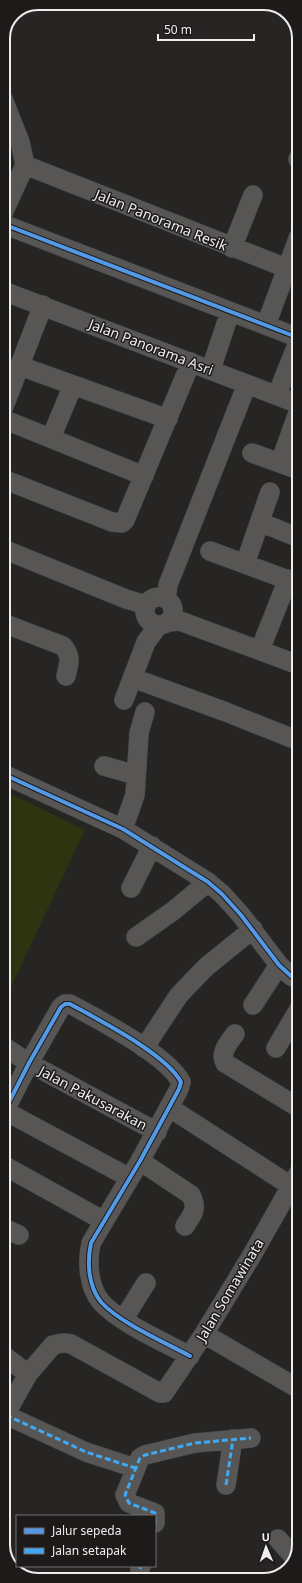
<svg xmlns="http://www.w3.org/2000/svg" width="302" height="1583" font-family="'Noto Sans',sans-serif">
<style>
.green{fill:#2d340f}
.lines{fill:none;stroke-linecap:round;stroke-linejoin:round}
.minor-casing{stroke:#444342;stroke-width:20}
.minor{stroke:#575655;stroke-width:19}
.quiet{stroke:#3fa9f5;stroke-width:3;stroke-dasharray:6 3;stroke-linecap:butt}
.cycleway-casing{stroke:#1d1b1a;stroke-width:6}
.cycleway{stroke:#5399e6;stroke-width:4}
.labels{text-anchor:middle;stroke-width:3;stroke-linejoin:round;paint-order:stroke}
.street-label{font-size:14px;fill:#efedec;stroke:#1d1b1a}
.rim{fill:none;stroke:#efedec;stroke-width:2}
</style>
<rect width="100%" height="100%" fill="#262524"/>
<path class="green" d="M 3,790 L 85,830 L 7,995 L 3,993 Z"/>
<g class="lines">
<defs>
<path id="minor" d="M 3,99 L 20,142 L 25,165 L 3,213
M 298,159 L 299,160
M 25,165 L 299,273
M 3,224 L 299,338
M 232,248 L 253,195
M 3,291 L 299,404
M 266,325 L 299,236
M 20,366 L 168,419
M 211,369 L 230,312
M 277,395 L 299,340
M 3,409 L 43,305
M 3,419 L 144,476
M 51,438 L 73,385
M 252,453 L 299,470
M 280,463 L 299,410
M 3,479 L 112,522 L 122,523 L 125,520 L 191,362
M 260,522 L 299,538
M 3,549 L 126,599 L 146,605
M 210,551 L 299,584
M 245,564 L 270,492
M145 611a14 14 0 1 1 28 0a14 14 0 1 1-28 0Z
M 166,599 L 168,585 L 247,384
M 169,622 L 180,621 L 299,665
M 3,623 L 63,646 C 72,657 69,663 66,676
M 260,650 L 288,579
M 133,678 L 226,712 L 299,741
M 124,700 L 146,642 L 158,626
M 104,766 L 136,775
M 3,774 L 123,829 L 208,882 L 222,894 L 241,915 L 279,965 L 291,976 L 299,980
M 123,829 L 135,795 L 139,733 L 145,712
M 131,888 L 152,846
M 136,937 L 173,911 L 208,882
M 253,1005 L 279,965
M 235,1034 C 229,1042 219,1053 225,1063 L 299,1108
M 3,1046 L 29,1063 L 157,1132
M 144,1048 L 179,995 L 206,967 L 253,929
M 276,1048 L 299,1009
M 170,1108 L 291,1186
M 5,1111 L 130,1178
M 3,1114 L 29,1063 L 61,1007 L 65,1004 L 70,1004 C 99,1020 166,1054 181,1082 L 179,1089 L 140,1161 L 91,1243 C 87,1262 88,1286 101,1302 C 120,1323 164,1342 190,1356
M 140,1161 L 191,1195 C 198,1210 193,1213 185,1226
M 3,1165 L 104,1221
M 3,1228 L 19,1235
M 123,1320 L 146,1283
M 204,1334 L 299,1389
M 3,1355 L 28,1374
M 6,1415 L 86,1452 L 135,1468
M 3,1419 L 28,1374 L 53,1345 C 59,1343 65,1342 71,1344 L 160,1393 L 164,1393 L 204,1334 L 252,1255 L 299,1172
M 226,1485 L 233,1439
M 155,1523 L 155,1513 L 129,1503 L 125,1495 L 140,1458 L 145,1455 L 195,1443 L 251,1438
M 278,1539 L 294,1557
M 140,1569 L 141,1566"/>
</defs>
<use href="#minor" class="minor-casing"/>
<use href="#minor" class="minor"/>
<path class="quiet" d="M 298,1173 L 299,1174
M 6,1415 L 86,1452 L 135,1468
M 226,1485 L 233,1439
M 155,1523 L 155,1513 L 129,1503 L 125,1495 L 140,1458 L 145,1455 L 195,1443 L 251,1438
M 140,1569 L 141,1566"/>
<defs>
<path id="cycleway" d="M 3,224 L 299,338
M 3,774 L 123,829 L 208,882 L 222,894 L 241,915 L 279,965 L 291,976 L 299,980
M 3,1114 L 29,1063 L 61,1007 L 65,1004 L 70,1004 C 99,1020 166,1054 181,1082 L 179,1089 L 140,1161 L 91,1243 C 87,1262 88,1286 101,1302 C 120,1323 164,1342 190,1356"/>
</defs>
<use href="#cycleway" class="cycleway-casing"/>
<use href="#cycleway" class="cycleway"/>
</g>
<g class="labels">
<g class="street-label">
<text transform="translate(161 220) rotate(22)" y="5">Jalan Panorama Resik</text>
<text transform="translate(151 347) rotate(21)" y="5">Jalan Panorama Asri</text>
<text transform="translate(93 1098) rotate(28)" y="5">Jalan Pakusarakan</text>
<text transform="translate(230 1290) rotate(-59)" y="5">Jalan Somawinata</text>
</g>
</g>
<path d="M0 0H302V1583H0ZM38 10H264A28 28 0 0 1 292 38V1545A28 28 0 0 1 264 1573H38A28 28 0 0 1 10 1545V38A28 28 0 0 1 38 10Z" fill="#1d1b1a" fill-rule="evenodd"/>
<path class="rim" d="M38 10H264A28 28 0 0 1 292 38V1545A28 28 0 0 1 264 1573H38A28 28 0 0 1 10 1545V38A28 28 0 0 1 38 10Z"/>
<rect x="16" y="1515" width="140" height="52" fill="#1d1b1a" stroke="#716f6e"/>
<rect x="24" y="1528" width="20" height="6" fill="#5399e6" stroke="#716f6e"/>
<text x="52" y="1535" font-size="12" fill="#efedec">Jalur sepeda</text>
<rect x="24" y="1548" width="20" height="6" fill="#3fa9f5" stroke="#716f6e"/>
<text x="52" y="1555" font-size="12" fill="#efedec">Jalan setapak</text>
<g transform="translate(266 1547) rotate(358)" stroke="#1d1b1a" stroke-width="3" paint-order="stroke">
<path d="M0-3L7 15L0 10L-7 15Z" fill="#efedec"/>
<text y="-6" font-size="11" font-weight="bold" text-anchor="middle" fill="#efedec">U</text>
</g>
<path d="M158 34v6h96v-6" fill="none" stroke="#efedec" stroke-width="2"/>
<text x="164" y="34" font-size="12" fill="#efedec" stroke="#1d1b1a" stroke-width="3" paint-order="stroke">50 m</text>
</svg>
